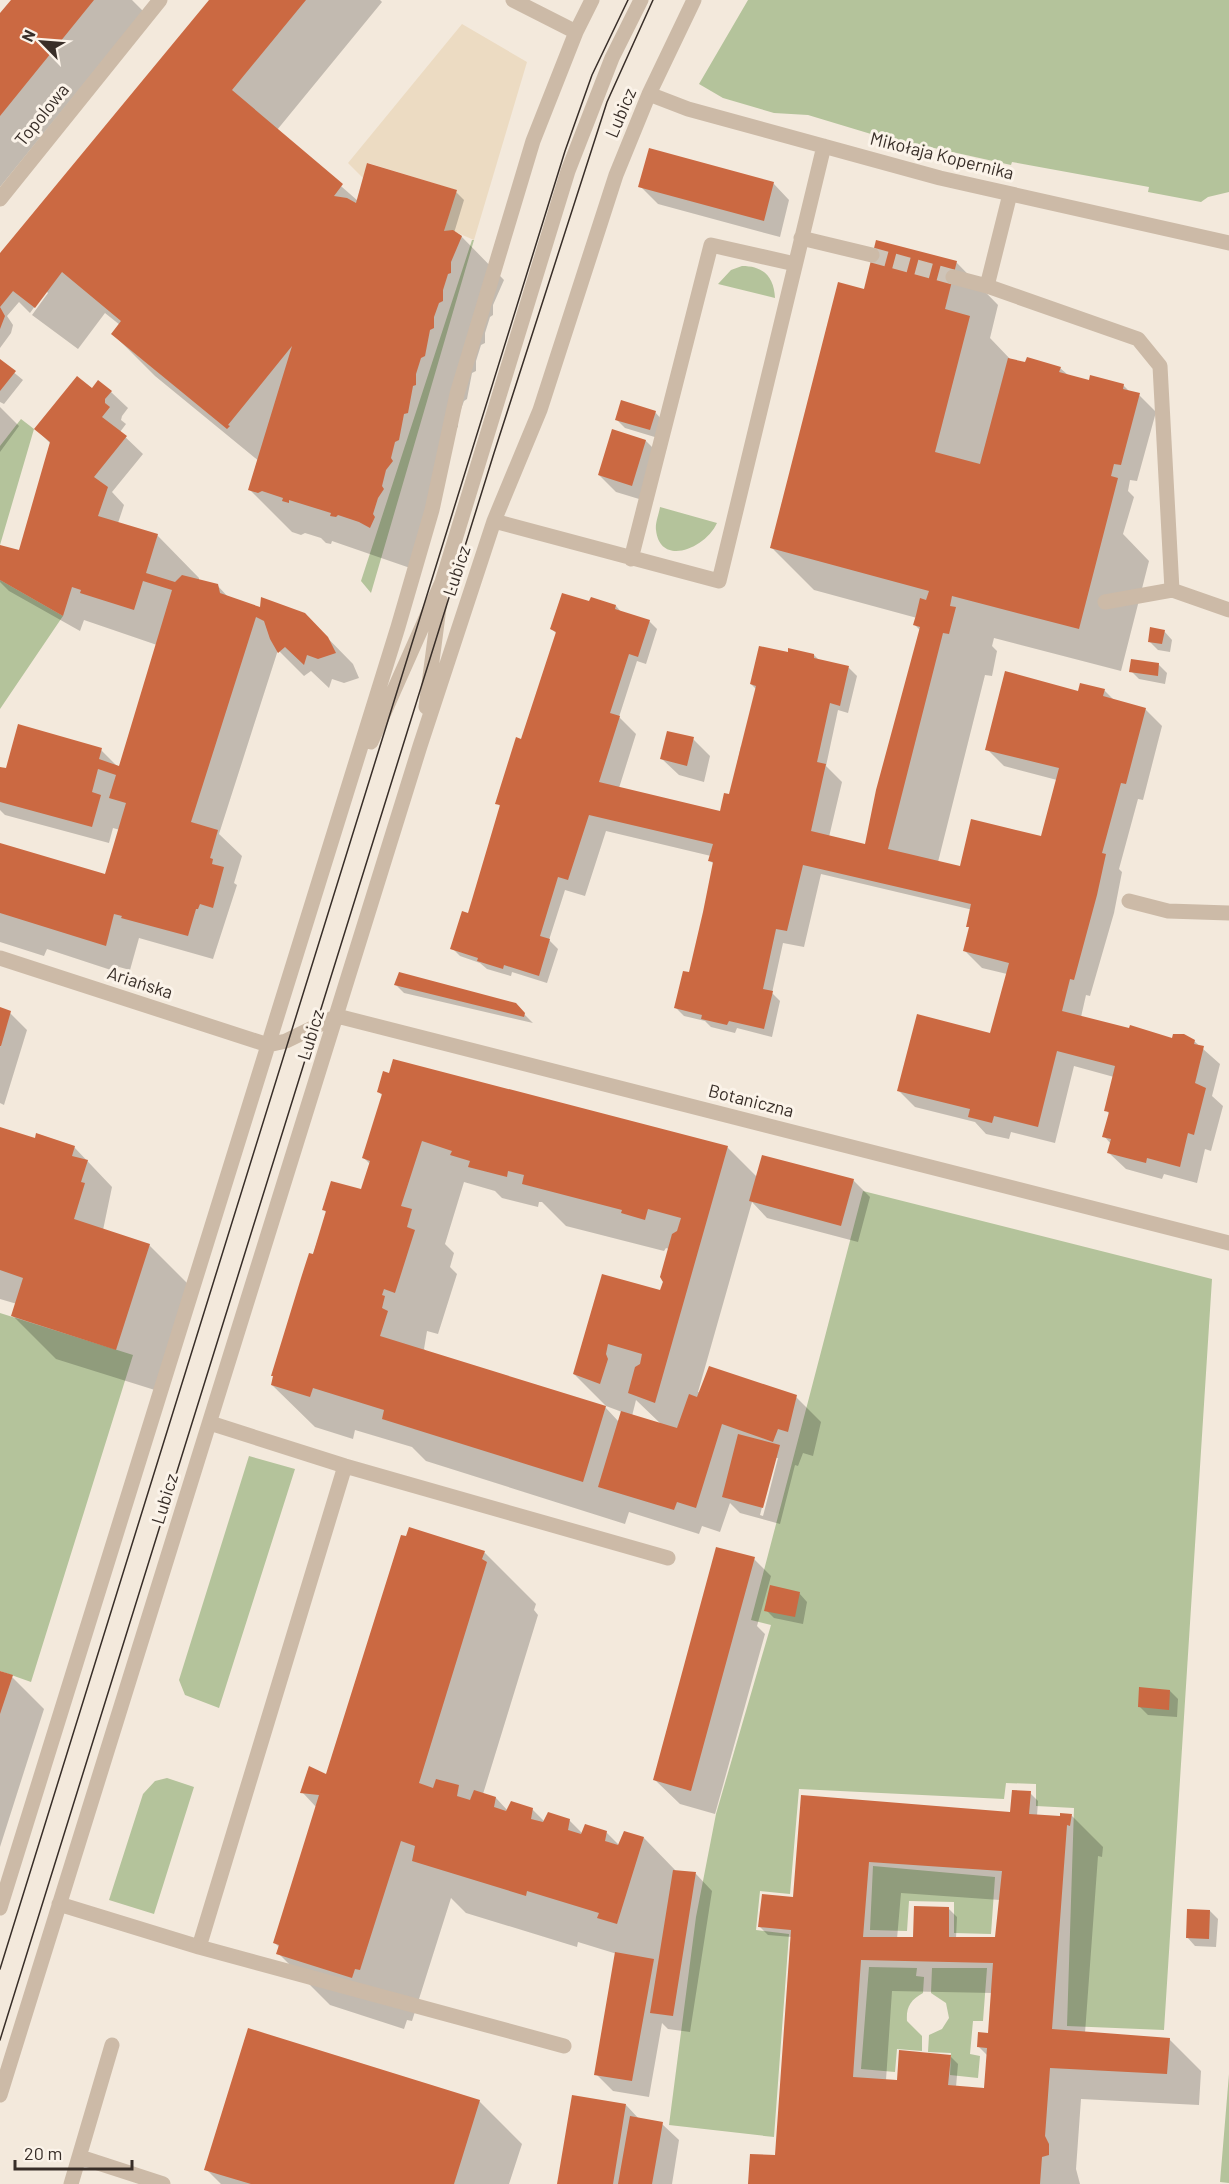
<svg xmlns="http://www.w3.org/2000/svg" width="1229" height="2184" font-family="Barlow,sans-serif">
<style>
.green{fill:#b4c39b}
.plaza{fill:#ecdbc2}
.shadow{fill:#0003;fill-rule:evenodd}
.building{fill:#cb6942;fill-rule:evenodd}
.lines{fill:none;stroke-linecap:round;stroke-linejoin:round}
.minor-tunnel{stroke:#cec4b8;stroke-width:15;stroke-dasharray:15 8;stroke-linecap:butt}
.minor{stroke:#ccbaa7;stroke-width:15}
.tram{stroke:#382e28;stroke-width:1.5}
.labels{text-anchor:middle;stroke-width:6;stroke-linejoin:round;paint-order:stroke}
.street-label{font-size:18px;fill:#382e28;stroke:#fbf3e9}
</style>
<rect width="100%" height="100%" fill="#f3e9dc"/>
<path class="green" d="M 748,0 L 1229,0 L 1229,192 L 1208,197 L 1201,202 L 1148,192 L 1149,187 L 1012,162 L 1011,165 L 871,134 L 808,115 L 774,113 L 723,98 L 699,84 Z
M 472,240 L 474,240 L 371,593 L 361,581 Z
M 742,266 C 764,266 774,277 775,298 L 718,284 L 731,270 Z
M 21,419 L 34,429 L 0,545 L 0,446 Z
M 660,507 L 717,523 C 705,549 660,567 656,530 C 655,523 659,514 660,507 Z
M 0,580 L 63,616 L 0,709 Z
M 863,1191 L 1212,1279 L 1164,2030 L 1067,2026 L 1074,1808 L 1036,1806 L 1036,1784 L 1006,1783 L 1004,1799 L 799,1789 L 790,1894 L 760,1891 L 756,1930 L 789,1934 L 774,2137 L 669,2125 L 696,1917 L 716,1814 L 771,1625 L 751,1620 Z
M 0,1313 L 133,1355 L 31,1682 L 0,1671 Z
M 249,1456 L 295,1469 L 219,1708 L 185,1695 L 179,1680 Z
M 167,1778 L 194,1787 L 154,1914 L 109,1900 L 143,1794 L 155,1781 Z
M 873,1866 L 995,1877 L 991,1934 L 954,1933 L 954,1902 L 909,1901 L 907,1931 L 870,1930 Z
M 869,1967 L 917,1968 L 916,1976 L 924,1977 L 923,1993 C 910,2000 906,2008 907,2021 L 922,2036 L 922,2051 L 897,2049 L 895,2072 L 861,2069 Z
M 932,1968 L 987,1968 L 983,2021 L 973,2021 L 970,2054 L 980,2056 L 978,2078 L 950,2075 L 951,2053 L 928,2052 L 929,2035 L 942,2029 L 949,2018 L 946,2003 L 931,1993 Z
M 1229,2074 L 1229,2183 L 1220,2182 Z"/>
<path class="plaza" d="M 462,24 L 527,62 L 474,240 L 453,231 L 444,231 L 456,190 L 368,163 L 363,178 L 348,163 Z"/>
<path class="shadow" d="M 13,0 L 132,0 L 143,11 L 0,187 L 0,16 Z
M 211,0 L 380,0 L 382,2 L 277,130 L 358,201 L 456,192 L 464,200 L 454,233 L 460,235 L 504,280 L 493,305 L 493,315 L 490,317 L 485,333 L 485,343 L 481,345 L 476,361 L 476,371 L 472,373 L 467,399 L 464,401 L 458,417 L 458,427 L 455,429 L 413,569 L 332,541 L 331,544 L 326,543 L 321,538 L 305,533 L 301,535 L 292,532 L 249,489 L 260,462 L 155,376 L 113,334 L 120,325 L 105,313 L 78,349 L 32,315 L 48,293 L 46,291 L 30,313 L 19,302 L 7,316 L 13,325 L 11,333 L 0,348 L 0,255 Z
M 773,183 L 789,200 L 780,237 L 658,204 L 641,187 Z
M 956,262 L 998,305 L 990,338 L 1012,361 L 1060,368 L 1068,375 L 1091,382 L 1123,385 L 1131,393 L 1139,395 L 1156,412 L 1137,481 L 1130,480 L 1128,491 L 1134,497 L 1123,534 L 1149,561 L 1121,671 L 994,638 L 992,646 L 997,651 L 992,676 L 985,675 L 938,862 L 961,868 L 1042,837 L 1057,780 L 1004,766 L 987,749 L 1079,692 L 1104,690 L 1115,701 L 1145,709 L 1162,726 L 1143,800 L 1138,799 L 1119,869 L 1122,872 L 1114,913 L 1090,996 L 1086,995 L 1081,1017 L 1173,1040 L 1194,1041 L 1220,1064 L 1212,1096 L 1223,1106 L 1211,1151 L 1205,1149 L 1197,1183 L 1164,1174 L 1162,1179 L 1126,1169 L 1109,1153 L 1111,1144 L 1104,1136 L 1110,1115 L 1106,1110 L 1114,1077 L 1074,1066 L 1055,1143 L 1011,1132 L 1009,1139 L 986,1134 L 975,1122 L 915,1107 L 898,1090 L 991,1035 L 1007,974 L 982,968 L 965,951 L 973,910 L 821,874 L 804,947 L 783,943 L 772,993 L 780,1001 L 772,1037 L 737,1028 L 735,1033 L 711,1027 L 705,1021 L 684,1016 L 676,1008 L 690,974 L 704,913 L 714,864 L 710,861 L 711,856 L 606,831 L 585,896 L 565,890 L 549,940 L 558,949 L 547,983 L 512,972 L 511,976 L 487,969 L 480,963 L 460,956 L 452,948 L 469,915 L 501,807 L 497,803 L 522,741 L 557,634 L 552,629 L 590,603 L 616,606 L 622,613 L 649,621 L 657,629 L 646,664 L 637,661 L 619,717 L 636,734 L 619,788 L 721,812 L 730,796 L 741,746 L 747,747 L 757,690 L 751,684 L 789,654 L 814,655 L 820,661 L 849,668 L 857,676 L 848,713 L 838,710 L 826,766 L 842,782 L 829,837 L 870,847 L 920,630 L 915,625 L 917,618 L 814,590 L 772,548 L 865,291 Z
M 0,361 L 23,380 L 4,404 L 0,402 Z
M 92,390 L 111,392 L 128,408 L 122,416 L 121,420 L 126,424 L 120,432 L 143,454 L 112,492 L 124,505 L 118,523 L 157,535 L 199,578 L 199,580 L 217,585 L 229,598 L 261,610 L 304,614 L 353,664 L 359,678 L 344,683 L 332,679 L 329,688 L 311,671 L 304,676 L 278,650 L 219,834 L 242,856 L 234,883 L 237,885 L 213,959 L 139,938 L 130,970 L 119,967 L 117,972 L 47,949 L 44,956 L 0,942 L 0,844 L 105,876 L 120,830 L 113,828 L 109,843 L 5,815 L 0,810 L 0,769 L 13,772 L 101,750 L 119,768 L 157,645 L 84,620 L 80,631 L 9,591 L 0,582 L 0,550 L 20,552 L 51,444 L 36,429 Z
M 0,407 L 19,426 L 0,452 Z
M 655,412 L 663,421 L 658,438 L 625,428 L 617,420 Z
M 613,431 L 646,441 L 663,458 L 649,502 L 616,492 L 599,475 Z
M 1164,631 L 1172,640 L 1170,652 L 1158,650 L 1149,641 Z
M 1159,665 L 1167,673 L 1165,684 L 1139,679 L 1131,671 Z
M 693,739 L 710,756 L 704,782 L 679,775 L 662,759 Z
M 396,985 L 515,1005 L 533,1023 L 404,993 Z
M 0,1009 L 10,1013 L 27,1030 L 4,1105 L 0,1103 Z
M 379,1092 L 727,1147 L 757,1177 L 853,1180 L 870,1197 L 858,1242 L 767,1218 L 752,1202 L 698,1392 L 796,1397 L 821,1422 L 813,1456 L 803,1453 L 798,1466 L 795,1465 L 780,1524 L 740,1513 L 730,1503 L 720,1532 L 702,1526 L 699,1534 L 629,1512 L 625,1524 L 426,1461 L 412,1447 L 355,1430 L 353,1439 L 315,1427 L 272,1385 L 274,1377 L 272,1375 L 327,1213 L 324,1210 L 362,1191 L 370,1164 L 364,1158 L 383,1096 ZM 464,1182 L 495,1191 L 502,1198 L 538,1207 L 539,1202 L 542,1202 L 566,1226 L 664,1251 L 666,1248 L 669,1249 L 661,1292 L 574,1374 L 606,1406 L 622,1412 L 619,1422 L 605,1407 L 428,1353 L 424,1349 L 427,1331 L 438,1334 L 457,1274 L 450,1267 L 454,1253 L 445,1244 ZM 636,1400 L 662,1425 L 632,1416 ZM 775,1458 L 778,1458 L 763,1516 L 760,1515 Z
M 0,1129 L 36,1140 L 74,1147 L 112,1187 L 103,1230 L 149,1245 L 192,1288 L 158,1391 L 56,1359 L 13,1316 L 17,1304 L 0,1299 Z
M 484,1552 L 536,1604 L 534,1610 L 538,1615 L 483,1794 L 496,1798 L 508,1811 L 532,1809 L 545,1822 L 569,1820 L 582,1833 L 606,1832 L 619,1845 L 644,1838 L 677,1872 L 696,1874 L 712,1891 L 690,2032 L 668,2029 L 662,2023 L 649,2097 L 613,2091 L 596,2074 L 617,1954 L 578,1942 L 577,1947 L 466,1913 L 451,1898 L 412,2021 L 407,2020 L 404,2029 L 330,2005 L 278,1953 L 280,1948 L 275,1943 L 317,1808 L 302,1792 L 326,1777 Z
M 754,1559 L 771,1576 L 757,1626 L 765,1634 L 715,1814 L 680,1804 L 655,1780 Z
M 799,1593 L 807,1602 L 803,1624 L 774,1618 L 766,1610 Z
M 0,1673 L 12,1677 L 44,1709 L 0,1847 Z
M 1170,1691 L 1178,1699 L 1177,1717 L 1148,1715 L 1139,1706 Z
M 1030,1793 L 1038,1801 L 1037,1816 L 1061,1818 L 1071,1815 L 1103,1847 L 1102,1857 L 1098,1856 L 1085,2033 L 1169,2039 L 1201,2071 L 1199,2105 L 1081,2099 L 1076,2169 L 1080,2184 L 749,2184 L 779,2157 L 792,1937 L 768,1935 L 760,1927 L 795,1900 L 802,1796 L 1011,1814 ZM 901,1893 L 1000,1900 L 997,1938 L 956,1938 L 957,1917 L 948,1908 L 915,1939 L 897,1939 ZM 892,1991 L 993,1993 L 990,2034 L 978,2046 L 988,2056 L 986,2089 L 956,2087 L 958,2064 L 950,2056 L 901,2081 L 886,2080 Z
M 1210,1911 L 1218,1919 L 1216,1947 L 1195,1946 L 1187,1937 Z
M 479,2101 L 522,2144 L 509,2184 L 221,2184 L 206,2169 Z
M 626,2105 L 640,2120 L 662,2124 L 679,2140 L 672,2184 L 558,2184 Z"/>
<path class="building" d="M 11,0 L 94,0 L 0,116 L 0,13 Z
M 209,0 L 306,0 L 232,90 L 343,184 L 334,196 L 347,198 L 356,203 L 367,163 L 457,190 L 444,231 L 453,230 L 462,236 L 451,262 L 451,273 L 448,274 L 443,290 L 443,301 L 439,303 L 434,317 L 434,328 L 430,330 L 425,356 L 421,358 L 416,374 L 416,385 L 413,386 L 408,413 L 404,414 L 399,440 L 395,442 L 391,458 L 393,461 L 386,470 L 382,486 L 384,489 L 378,498 L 373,514 L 375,517 L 370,528 L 359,522 L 338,515 L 336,517 L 330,516 L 331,513 L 289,500 L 289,503 L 282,501 L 283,498 L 262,491 L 258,493 L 248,490 L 292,346 L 228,425 L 230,426 L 227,429 L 111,334 L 121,321 L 62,272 L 35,308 L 13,291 L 0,307 L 5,316 L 0,329 L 0,253 Z
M 649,148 L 774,182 L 764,221 L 638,187 Z
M 876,240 L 957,261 L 945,309 L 970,316 L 935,452 L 980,464 L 1008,358 L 1025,362 L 1027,357 L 1061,367 L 1059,372 L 1089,380 L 1090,375 L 1124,384 L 1123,389 L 1140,393 L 1121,465 L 1114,464 L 1111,476 L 1118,478 L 1079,629 L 952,596 L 950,606 L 956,607 L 949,634 L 943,633 L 888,849 L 960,866 L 971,819 L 1041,836 L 1059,768 L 985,750 L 1005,671 L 1078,691 L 1080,683 L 1105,689 L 1103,696 L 1146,708 L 1126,784 L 1121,783 L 1102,853 L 1106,854 L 1097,895 L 1074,980 L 1070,979 L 1062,1011 L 1129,1028 L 1130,1025 L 1172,1038 L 1173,1034 L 1184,1034 L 1195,1040 L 1194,1044 L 1204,1046 L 1195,1083 L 1206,1088 L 1194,1135 L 1188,1133 L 1180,1167 L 1147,1158 L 1146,1163 L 1107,1153 L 1111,1139 L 1102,1137 L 1109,1112 L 1104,1111 L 1115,1066 L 1057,1051 L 1038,1127 L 994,1116 L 992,1123 L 968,1117 L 970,1109 L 897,1091 L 917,1014 L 990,1033 L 1009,963 L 963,951 L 969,927 L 966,927 L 971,904 L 803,865 L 787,931 L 776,929 L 763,989 L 773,991 L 764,1029 L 729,1021 L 727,1025 L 701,1019 L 702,1015 L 674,1008 L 683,971 L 689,972 L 703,912 L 713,862 L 708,861 L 713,844 L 589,815 L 568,880 L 558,877 L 540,936 L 550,939 L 539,976 L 504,965 L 503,969 L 477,961 L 478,958 L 450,949 L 462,911 L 468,913 L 500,805 L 495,804 L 516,737 L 521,739 L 556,632 L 550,629 L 562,593 L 589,601 L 591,597 L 616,605 L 615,609 L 650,620 L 638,657 L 629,654 L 610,713 L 620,716 L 599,782 L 720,811 L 724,793 L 729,794 L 756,686 L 750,684 L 759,646 L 788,652 L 788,648 L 814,654 L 814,658 L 849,666 L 840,706 L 830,703 L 817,762 L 826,764 L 811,831 L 865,844 L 876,790 L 920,627 L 913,625 L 916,615 L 920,598 L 926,600 L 929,591 L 770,548 L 838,282 L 864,289 Z
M 0,359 L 16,371 L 0,391 Z
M 77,376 L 92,388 L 98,380 L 112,391 L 105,399 L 105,403 L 110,407 L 102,417 L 127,436 L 94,477 L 108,487 L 98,516 L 158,534 L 146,573 L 175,582 L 182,575 L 218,584 L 220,593 L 260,607 L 261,597 L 305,613 L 328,637 L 336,653 L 318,659 L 307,655 L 304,665 L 285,647 L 278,653 L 270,639 L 264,621 L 256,617 L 191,822 L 218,830 L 210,858 L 213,859 L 212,864 L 224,867 L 213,908 L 200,904 L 198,909 L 196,909 L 188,936 L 121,918 L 122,916 L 114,914 L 106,946 L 0,913 L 0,843 L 105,874 L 126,803 L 109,798 L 116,775 L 98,769 L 92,792 L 101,795 L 92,827 L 0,802 L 0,767 L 6,768 L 18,724 L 102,748 L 99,759 L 119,766 L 172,590 L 143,581 L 134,610 L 80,593 L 81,590 L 72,587 L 63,616 L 0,580 L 0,545 L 19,550 L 50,442 L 34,429 Z
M 621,400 L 656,411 L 650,430 L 615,420 Z
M 612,429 L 646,440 L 632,486 L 598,475 Z
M 1150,627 L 1165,630 L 1162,644 L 1148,642 Z
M 1131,659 L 1159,663 L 1158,676 L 1129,672 Z
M 667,731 L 694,737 L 687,766 L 660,759 Z
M 399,972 L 516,1003 L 525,1013 L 524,1017 L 394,985 Z
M 0,1007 L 11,1011 L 1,1046 L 0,1046 Z
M 393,1059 L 728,1146 L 655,1403 L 628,1393 L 635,1367 L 640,1364 L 642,1354 L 608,1344 L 606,1354 L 608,1359 L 600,1384 L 573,1374 L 602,1274 L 660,1290 L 663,1282 L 660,1277 L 672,1234 L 677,1231 L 681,1218 L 648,1209 L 645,1220 L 621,1213 L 622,1210 L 522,1184 L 524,1175 L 508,1171 L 507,1177 L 468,1167 L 470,1161 L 450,1155 L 452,1151 L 422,1141 L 401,1206 L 412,1209 L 407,1227 L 415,1230 L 395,1293 L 384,1289 L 382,1295 L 385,1296 L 382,1308 L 388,1311 L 380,1336 L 606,1406 L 583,1482 L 382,1419 L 384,1410 L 313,1388 L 310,1397 L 271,1385 L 273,1376 L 271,1376 L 301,1278 L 309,1253 L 313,1254 L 326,1211 L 322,1210 L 331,1181 L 361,1189 L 370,1161 L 362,1158 L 382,1094 L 377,1092 L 383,1071 L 389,1073 Z
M 0,1127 L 35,1138 L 36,1133 L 75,1146 L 72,1156 L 88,1160 L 81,1182 L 85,1183 L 74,1219 L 150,1244 L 116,1350 L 11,1316 L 23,1278 L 0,1270 Z
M 762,1155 L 854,1179 L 841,1226 L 749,1201 Z
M 709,1366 L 797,1395 L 788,1432 L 778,1429 L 773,1442 L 722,1424 L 696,1508 L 677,1502 L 674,1510 L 598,1487 L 621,1411 L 677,1428 L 689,1394 L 697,1397 Z
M 738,1434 L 780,1445 L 763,1508 L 722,1497 Z
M 409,1527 L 485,1551 L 482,1559 L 487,1562 L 419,1783 L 433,1788 L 436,1779 L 459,1785 L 457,1796 L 470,1800 L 474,1790 L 496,1797 L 494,1807 L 506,1811 L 511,1801 L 533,1808 L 531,1819 L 543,1822 L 548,1812 L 570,1819 L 568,1830 L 581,1834 L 585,1824 L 607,1831 L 605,1841 L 618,1845 L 624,1831 L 644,1837 L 617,1924 L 597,1918 L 599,1913 L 527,1891 L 526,1896 L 412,1861 L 415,1846 L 401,1841 L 360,1970 L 355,1969 L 352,1978 L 276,1954 L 279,1945 L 273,1943 L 319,1795 L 300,1793 L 309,1766 L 326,1774 L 401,1535 L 406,1536 Z
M 716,1547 L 755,1557 L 691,1791 L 653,1780 Z
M 770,1585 L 800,1592 L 795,1617 L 764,1611 Z
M 0,1671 L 13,1675 L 0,1714 Z
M 1139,1687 L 1170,1690 L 1169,1710 L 1138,1707 Z
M 1012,1790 L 1031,1791 L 1029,1814 L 1060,1816 L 1060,1813 L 1072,1814 L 1070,1826 L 1067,1825 L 1052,2029 L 1170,2038 L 1167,2074 L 1050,2068 L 1045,2136 L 1049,2144 L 1049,2155 L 1042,2157 L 1040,2184 L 748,2184 L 750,2154 L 775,2155 L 791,1930 L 758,1927 L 762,1894 L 793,1897 L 801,1795 L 1010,1812 ZM 869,1862 L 1002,1871 L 995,1937 L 949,1937 L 949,1907 L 914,1906 L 913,1937 L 863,1937 ZM 861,1960 L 993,1963 L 988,2033 L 978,2032 L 977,2047 L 987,2048 L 984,2088 L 948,2085 L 951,2055 L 899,2050 L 897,2080 L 853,2077 Z
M 673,1870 L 696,1872 L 673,2016 L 650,2013 Z
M 1187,1909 L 1210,1910 L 1209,1939 L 1186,1938 Z
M 615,1952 L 654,1959 L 632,2081 L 594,2075 Z
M 248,2028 L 480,2100 L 454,2184 L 251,2184 L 204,2170 Z
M 572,2095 L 626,2104 L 613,2184 L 557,2184 Z
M 630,2116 L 663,2122 L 652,2184 L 618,2184 Z"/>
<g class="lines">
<path class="minor-tunnel" d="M 872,255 L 953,277"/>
<path class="minor" d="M 513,0 L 576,32
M 649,94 L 688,109 L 940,178 L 1229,243
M 0,199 L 160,0
M 801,238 L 872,255
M 953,277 L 987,286 L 1010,194
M 987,286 L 1138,339 L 1160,366 L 1172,590
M 494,521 L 719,581 L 824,146
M 631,559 L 711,245 L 795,264
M 1105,602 L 1172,590 L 1229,610
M 426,707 L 440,600
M 371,742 L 442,582 L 568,171 L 612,58 L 641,0
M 1129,901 L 1168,911 L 1229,913
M 0,958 L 268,1045 L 286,1041 L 337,1016 L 1229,1243
M 210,1423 L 345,1466 L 668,1558
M 59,1904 L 199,1947 L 564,2046
M 0,1908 L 398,627 L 432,510 L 457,394 L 533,141 L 576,32 L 592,0
M 199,1947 L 345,1466
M 0,2095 L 420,746 L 494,521 L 540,410 L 616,175 L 649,94 L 694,0
M 80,2157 L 163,2184
M 71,2184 L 112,2045"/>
<path class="tram" d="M 0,1969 L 565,151 L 592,75 L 628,0
M 0,2040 L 494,453 L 607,102 L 653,0"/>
</g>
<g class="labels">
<g class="street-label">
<text transform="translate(621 113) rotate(-67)" y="6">Lubicz</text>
<text transform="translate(42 115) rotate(-51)" y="6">Topolowa</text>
<text transform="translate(942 156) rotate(14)" y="6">Mikołaja Kopernika</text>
<text transform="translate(457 571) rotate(-72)" y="6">Lubicz</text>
<text transform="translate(140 983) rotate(18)" y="6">Ariańska</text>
<text transform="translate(311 1035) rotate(-73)" y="6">Lubicz</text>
<text transform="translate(751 1101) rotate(14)" y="6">Botaniczna</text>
<text transform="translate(165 1499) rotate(-73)" y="6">Lubicz</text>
</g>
</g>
<g transform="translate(42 42) rotate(295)" stroke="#fbf3e9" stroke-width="4.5" paint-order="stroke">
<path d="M0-4.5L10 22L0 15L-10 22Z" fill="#382e28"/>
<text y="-9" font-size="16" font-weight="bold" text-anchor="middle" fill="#382e28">N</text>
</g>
<path d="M15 2160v9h117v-9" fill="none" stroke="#382e28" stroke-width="3"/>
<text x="24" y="2160" font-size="18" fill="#382e28" stroke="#fbf3e9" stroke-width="4.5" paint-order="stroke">20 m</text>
</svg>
